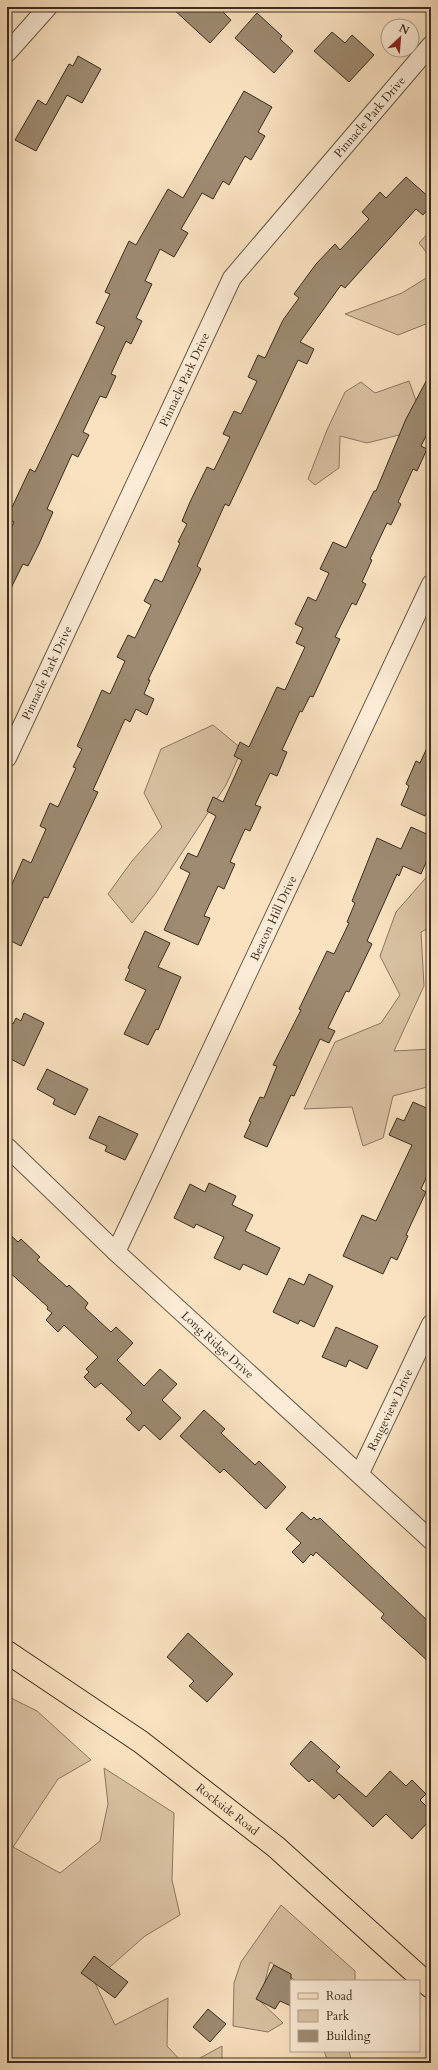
<svg xmlns="http://www.w3.org/2000/svg" width="438" height="2070" font-family="Cardo,serif">
<style>
.green{fill:#dac3a5;stroke:#8a7861}
.building{fill:#9e8b72;stroke:#3b2c1d}
.lines{fill:none;stroke-linecap:round;stroke-linejoin:round}
.minor-casing{stroke:#6b5a46;stroke-width:20}
.primary-casing{stroke:#3b2c1d;stroke-width:24}
.minor{stroke:#fcecd7;stroke-width:18}
.primary{stroke:#fae2c1;stroke-width:22}
.labels{text-anchor:middle;stroke-width:3;stroke-linejoin:round;paint-order:stroke}
.street-label{font-size:12px;fill:#3b2c1d;stroke:#fcecd7}
</style>
<rect width="100%" height="100%" fill="#fae2c1"/>
<filter id="stains"><feTurbulence type="fractalNoise" baseFrequency=".005" numOctaves="4"/><feColorMatrix values="0 0 0 0 .2 0 0 0 0 .09 0 0 0 0 .02 0 0 0 .5 -.17"/></filter>
<radialGradient id="worn" r=".72"><stop offset=".6" stop-color="#630" stop-opacity="0"/><stop offset="1" stop-color="#630" stop-opacity=".3"/></radialGradient>
<path class="green" d="M 431,230 L 431,258 L 419,243 Z
M 431,275 L 431,322 L 398,335 L 345,314 L 402,293 Z
M 409,381 L 420,412 L 403,434 L 367,443 L 340,436 L 339,468 L 315,485 L 308,479 L 327,430 L 345,392 L 361,382 L 375,393 Z
M 213,725 L 242,749 L 226,785 L 155,894 L 132,923 L 108,894 L 132,861 L 162,827 L 144,793 L 161,749 Z
M 431,872 L 431,927 L 421,932 L 424,986 L 394,1051 L 431,1049 L 431,1086 L 393,1096 L 383,1138 L 363,1146 L 352,1107 L 304,1109 L 335,1042 L 381,1023 L 400,995 L 380,956 L 396,912 Z
M 7,1696 L 37,1711 L 91,1760 L 58,1779 L 13,1847 L 60,1873 L 100,1841 L 108,1804 L 104,1768 L 174,1813 L 172,1880 L 180,1915 L 145,1936 L 94,1981 L 115,2025 L 168,1998 L 167,2046 L 183,2063 L 7,2063 Z
M 281,1905 L 355,1971 L 355,1981 L 296,1981 L 270,1962 L 260,2001 L 283,2023 L 268,2032 L 233,2026 L 234,1983 L 241,1962 Z
M 222,2046 L 222,2063 L 191,2063 Z
M 324,2051 L 349,2051 L 352,2063 L 335,2063 L 327,2059 Z"/>
<path class="building" d="M 171,7 L 218,7 L 231,20 L 210,43 Z
M 257,13 L 282,36 L 280,39 L 293,51 L 274,73 L 235,38 Z
M 332,32 L 345,43 L 352,35 L 374,55 L 349,82 L 314,51 Z
M 78,56 L 101,69 L 82,103 L 67,95 L 36,151 L 15,140 L 38,100 L 46,105 L 69,64 L 73,66 Z
M 244,91 L 272,107 L 258,132 L 265,136 L 251,160 L 245,156 L 229,185 L 223,181 L 213,199 L 202,193 L 181,229 L 188,233 L 174,257 L 160,249 L 145,281 L 152,284 L 136,318 L 142,321 L 131,344 L 126,341 L 111,374 L 116,376 L 106,398 L 100,396 L 83,432 L 89,435 L 78,457 L 72,454 L 47,509 L 53,512 L 39,544 L 28,566 L 23,564 L 7,596 L 7,537 L 14,522 L 7,518 L 30,469 L 35,472 L 105,327 L 96,323 L 110,294 L 105,292 L 129,241 L 136,245 L 168,189 L 183,198 Z
M 406,177 L 431,199 L 431,206 L 423,215 L 416,209 L 345,288 L 341,285 L 300,342 L 314,349 L 307,364 L 298,360 L 229,506 L 225,504 L 197,566 L 201,569 L 148,680 L 150,680 L 144,694 L 154,699 L 147,715 L 136,709 L 130,722 L 125,719 L 93,790 L 98,792 L 48,898 L 44,897 L 21,946 L 7,939 L 7,896 L 13,882 L 23,859 L 31,863 L 46,829 L 40,826 L 50,803 L 58,807 L 76,768 L 73,767 L 82,749 L 77,746 L 92,713 L 102,690 L 110,694 L 125,661 L 117,657 L 128,635 L 135,638 L 151,605 L 144,601 L 155,579 L 162,582 L 180,543 L 178,542 L 187,524 L 182,521 L 190,502 L 207,467 L 214,470 L 230,437 L 223,434 L 234,411 L 241,414 L 257,381 L 248,377 L 258,355 L 265,358 L 283,320 L 299,298 L 294,294 L 316,264 L 335,244 L 340,250 L 369,219 L 362,212 L 380,192 L 386,198 Z
M 431,372 L 431,426 L 421,446 L 427,449 L 417,471 L 413,469 L 398,502 L 401,504 L 391,525 L 387,523 L 370,559 L 372,560 L 362,582 L 366,584 L 356,605 L 352,603 L 335,637 L 340,639 L 313,697 L 310,696 L 302,712 L 300,711 L 282,750 L 287,752 L 277,776 L 270,773 L 255,805 L 261,807 L 250,831 L 245,829 L 230,862 L 235,864 L 224,889 L 218,886 L 204,916 L 210,918 L 198,945 L 164,930 L 190,873 L 180,868 L 188,853 L 197,857 L 216,816 L 207,811 L 213,797 L 223,802 L 242,760 L 234,756 L 240,742 L 249,747 L 277,687 L 285,690 L 305,647 L 296,643 L 303,628 L 295,624 L 308,597 L 316,601 L 329,573 L 320,569 L 333,542 L 346,548 L 374,491 L 376,491 L 406,419 Z
M 431,739 L 431,802 L 425,816 L 401,805 L 409,786 L 406,784 L 416,761 L 420,763 Z
M 411,827 L 431,836 L 431,851 L 421,874 L 403,866 L 399,876 L 397,874 L 367,941 L 372,944 L 349,992 L 346,991 L 328,1028 L 335,1031 L 329,1043 L 320,1039 L 294,1096 L 291,1095 L 267,1147 L 244,1137 L 251,1122 L 249,1121 L 260,1097 L 264,1098 L 277,1066 L 273,1065 L 301,1010 L 299,1009 L 327,951 L 334,954 L 349,923 L 347,922 L 355,903 L 352,901 L 377,838 L 401,849 Z
M 145,931 L 170,943 L 158,967 L 181,977 L 158,1030 L 156,1029 L 148,1045 L 124,1034 L 146,990 L 125,980 L 130,969 L 128,968 Z
M 24,1013 L 44,1023 L 24,1066 L 7,1057 L 7,1021 L 13,1024 L 16,1018 L 21,1021 Z
M 47,1069 L 88,1089 L 75,1115 L 53,1104 L 55,1099 L 37,1089 Z
M 413,1102 L 431,1110 L 431,1167 L 421,1189 L 426,1192 L 406,1235 L 408,1236 L 397,1260 L 391,1257 L 383,1274 L 343,1256 L 362,1215 L 376,1221 L 412,1145 L 389,1135 L 397,1118 L 404,1121 Z
M 99,1116 L 138,1134 L 125,1160 L 105,1151 L 107,1146 L 89,1138 Z
M 209,1183 L 236,1196 L 232,1205 L 253,1215 L 245,1231 L 280,1248 L 267,1275 L 243,1264 L 240,1270 L 214,1258 L 224,1237 L 196,1224 L 194,1228 L 174,1218 L 190,1184 L 205,1192 Z
M 7,1232 L 18,1242 L 21,1239 L 40,1257 L 37,1260 L 67,1287 L 69,1285 L 88,1303 L 85,1308 L 111,1332 L 116,1327 L 133,1343 L 117,1360 L 144,1386 L 160,1369 L 177,1384 L 162,1400 L 181,1418 L 160,1440 L 144,1425 L 139,1431 L 126,1419 L 132,1413 L 130,1410 L 101,1383 L 95,1388 L 84,1377 L 89,1372 L 86,1369 L 98,1357 L 64,1325 L 58,1332 L 46,1320 L 52,1313 L 47,1309 L 48,1307 L 7,1270 Z
M 309,1274 L 333,1286 L 314,1327 L 300,1320 L 298,1324 L 273,1312 L 289,1278 L 304,1285 Z
M 336,1327 L 378,1346 L 367,1369 L 349,1360 L 346,1367 L 322,1357 Z
M 204,1410 L 225,1429 L 221,1433 L 255,1465 L 259,1461 L 286,1487 L 266,1509 L 224,1469 L 220,1473 L 180,1436 Z
M 302,1512 L 311,1520 L 314,1517 L 317,1520 L 320,1518 L 431,1624 L 431,1664 L 381,1618 L 384,1614 L 316,1552 L 313,1556 L 311,1554 L 303,1563 L 292,1552 L 301,1543 L 286,1529 Z
M 188,1633 L 233,1674 L 207,1702 L 189,1686 L 194,1681 L 167,1657 Z
M 311,1741 L 340,1767 L 336,1771 L 366,1797 L 390,1771 L 406,1786 L 412,1780 L 426,1794 L 420,1800 L 431,1811 L 431,1819 L 412,1839 L 386,1814 L 373,1827 L 339,1794 L 334,1799 L 312,1779 L 309,1782 L 290,1764 Z
M 94,1956 L 128,1982 L 115,1998 L 81,1973 Z
M 274,1965 L 291,1974 L 291,2006 L 280,2001 L 275,2009 L 256,1999 Z
M 208,2009 L 226,2024 L 210,2042 L 193,2027 Z"/>
<g class="lines">
<defs>
<g id="minor">
<path d="M 7,53 L 48,7"/>
<path id="s1" d="M 7,758 L 232,278 L 431,45"/>
<path id="s2" d="M 7,1147 L 116,1252 L 431,1540"/>
<path id="s3" d="M 116,1252 L 431,584"/>
<path id="s4" d="M 360,1473 L 431,1324"/>
</g>
<g id="primary">
<path id="s5" d="M 7,1652 L 141,1742 L 276,1847 L 431,1987"/>
</g>
</defs>
<use href="#minor" class="minor-casing"/>
<use href="#primary" class="primary-casing"/>
<use href="#minor" class="minor"/>
<use href="#primary" class="primary"/>
</g>
<g class="labels">
<g class="street-label">
<text dy="4" stroke="none"><textPath href="#s1" startOffset="742">Pinnacle Park Drive</textPath></text>
<text dy="4" stroke="none"><textPath href="#s1" startOffset="418">Pinnacle Park Drive</textPath></text>
<text dy="4" stroke="none"><textPath href="#s1" startOffset="94">Pinnacle Park Drive</textPath></text>
<text dy="4" stroke="none"><textPath href="#s3" startOffset="369">Beacon Hill Drive</textPath></text>
<text dy="4" stroke="none"><textPath href="#s2" startOffset="289">Long Ridge Drive</textPath></text>
<text dy="4" stroke="none"><textPath href="#s4" startOffset="70">Rangeview Drive</textPath></text>
<text dy="4" stroke="none"><textPath href="#s5" startOffset="271">Rockside Road</textPath></text>
</g>
</g>
<rect width="438" height="2070" fill="none" stroke="#fae2c1" stroke-width="24"/>
<rect x="8" y="8" width="422" height="2054" fill="none" stroke="#3b2c1d" stroke-width="2"/>
<rect x="12" y="12" width="414" height="2046" fill="none" stroke="#3b2c1d"/>
<rect x="290" y="1980" width="130" height="72" fill="#fcecd7" stroke="#af9f8d"/>
<rect x="298" y="1993" width="20" height="6" fill="#fae2c1" stroke="#af9f8d"/>
<text x="326" y="2000" font-size="12" fill="#3b2c1d">Road</text>
<rect x="298" y="2010" width="20" height="12" fill="#dac3a5" stroke="#af9f8d"/>
<text x="326" y="2020" font-size="12" fill="#3b2c1d">Park</text>
<rect x="298" y="2030" width="20" height="12" fill="#9e8b72" stroke="#af9f8d"/>
<text x="326" y="2040" font-size="12" fill="#3b2c1d">Building</text>
<g transform="translate(400 38) rotate(26)"><circle r="19" fill="#fcecd7" stroke="#af9f8d"/>
<path d="M0-3L7 15L0 10L-7 15Z" fill="#8f2418"/>
<text y="-6" font-size="11" font-weight="bold" text-anchor="middle" fill="#3b2c1d">N</text>
</g>
<rect width="100%" height="100%" filter="url(#stains)"/>
<rect width="100%" height="100%" fill="url(#worn)"/>
</svg>
